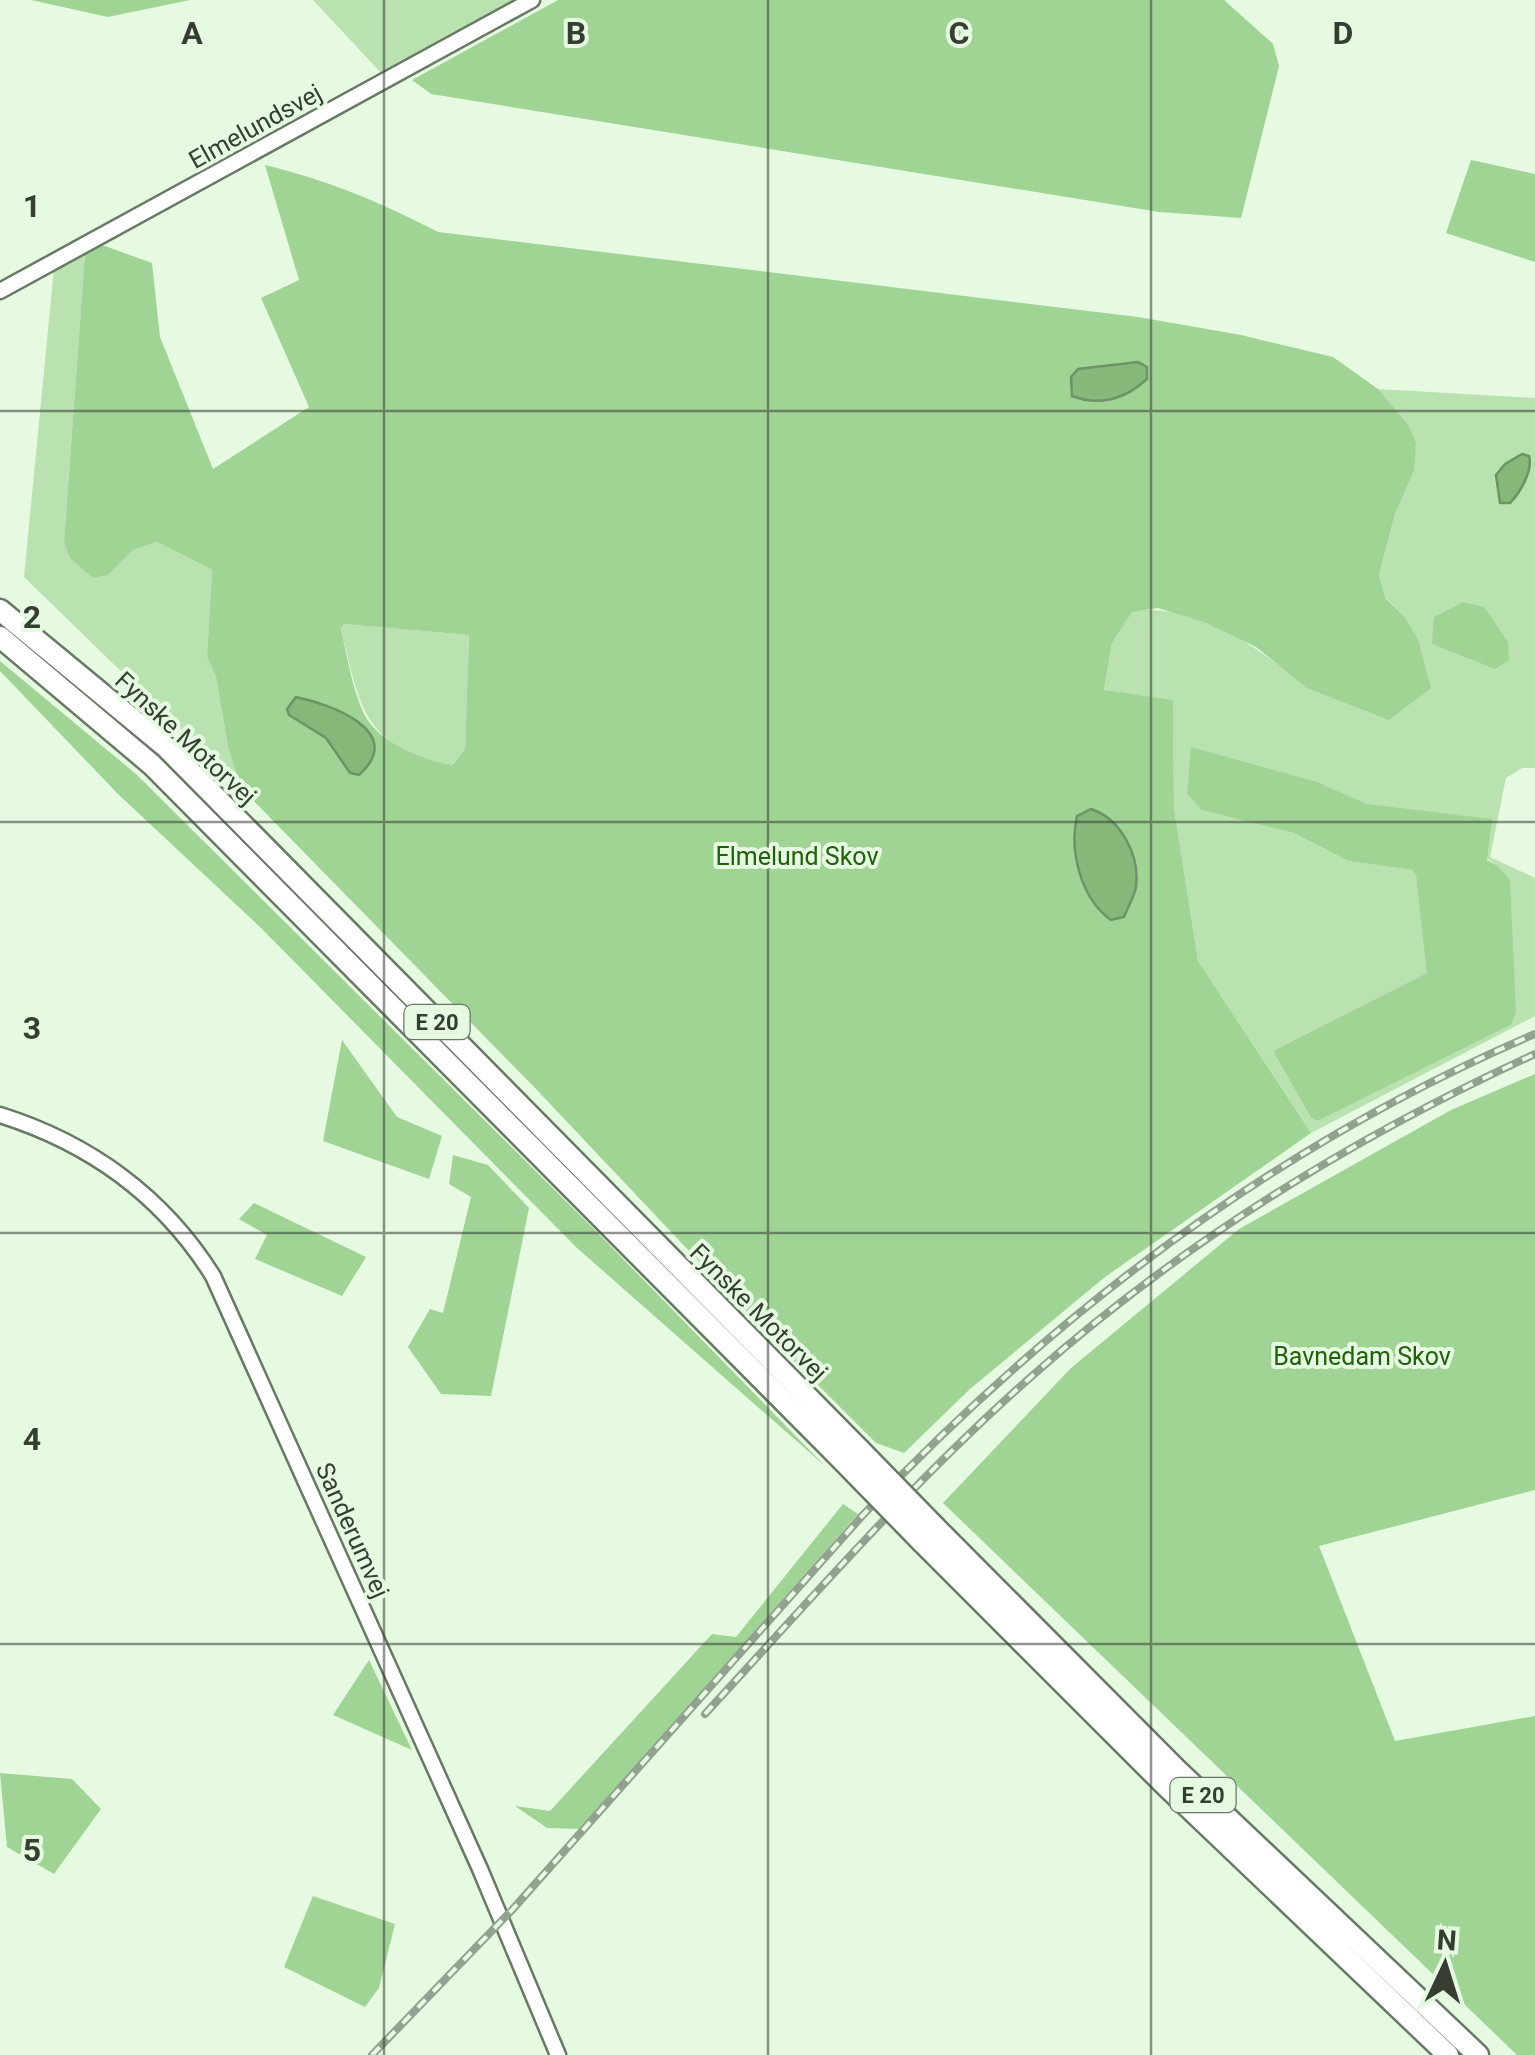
<svg xmlns="http://www.w3.org/2000/svg" width="1535" height="2055" font-family="Roboto,sans-serif">
<style>
.green{fill:#bae2b1;fill-rule:evenodd}
.forest{fill:#a0d495;fill-rule:evenodd}
.water{fill:#86b87a;stroke:#6e9365;stroke-width:2.5}
.lines{fill:none;stroke-linecap:round;stroke-linejoin:round}
.tertiary-casing{stroke:#677a63;stroke-width:19}
.motorway-casing{stroke:#677a63;stroke-width:25}
.tertiary{stroke:#fff;stroke-width:14}
.motorway{stroke:#fff;stroke-width:20}
.rail-casing{stroke:#93a290;stroke-width:8}
.rail{stroke:#e6fae1;stroke-width:4;stroke-dasharray:11;stroke-linecap:butt}
.motorway-bridge-casing{stroke:#677a63;stroke-width:25;stroke-linecap:butt}
.motorway-bridge{stroke:#fff;stroke-width:20}
.grid{fill:none;stroke:#363e34;stroke-width:2.5;stroke-opacity:0.55}
.labels{text-anchor:middle;stroke-width:8;stroke-linejoin:round;paint-order:stroke}
.shield{fill:#e6fae1;stroke:#6b7668;stroke-width:2.5}
.shield-label{font-size:22px;font-weight:bold;fill:#363e34}
.street-label{font-size:25px;fill:#363e34;stroke:#e6fae1}
.park-label{font-size:25px;fill:#20610b;stroke:#e6fae1}
.grid-label{font-size:32px;text-anchor:middle;font-weight:bold;fill:#363e34;stroke:#e6fae1;stroke-width:8;stroke-linejoin:round;paint-order:stroke}
</style>
<rect width="100%" height="100%" fill="#e6fae1"/>
<path class="green" d="M 313,0 L 516,0 L 382,74 Z
M 85,253 L 64,542 L 108,575 L 133,550 L 157,542 L 212,570 L 207,657 L 216,677 L 228,747 L 241,788 L 24,577 L 54,268 Z
M 1378,389 L 1535,398 L 1535,768 L 1522,768 L 1506,778 L 1490,857 L 1535,878 L 1535,1016 L 1311,1133 L 1198,961 L 1174,808 L 1173,701 L 1104,691 L 1112,643 L 1132,611 C 1199,603 1258,648 1308,688 L 1404,616 L 1386,598 L 1379,575 L 1395,514 L 1414,471 L 1408,424 ZM 1317,782 L 1486,858 L 1498,866 L 1516,1013 L 1511,1025 L 1318,1121 L 1311,1118 L 1273,1051 L 1428,973 L 1416,876 L 1414,870 L 1348,861 L 1294,833 L 1202,809 Z
M 344,624 L 469,635 L 465,751 L 451,765 C 362,747 360,706 341,629 Z"/>
<path class="forest" d="M 31,0 L 190,0 L 108,17 Z
M 558,0 L 1224,0 L 1273,44 L 1279,66 L 1241,218 L 1159,212 L 431,94 L 412,80 Z
M 1471,160 L 1535,174 L 1535,262 L 1446,233 Z
M 265,165 C 330,181 378,201 438,232 L 1138,317 L 1241,335 L 1333,357 L 1378,389 L 1408,424 L 1416,443 L 1414,471 L 1395,514 L 1379,575 L 1386,599 L 1404,616 L 1418,639 L 1431,688 L 1389,720 L 1307,688 L 1256,647 L 1204,622 L 1158,608 L 1132,612 L 1112,643 L 1104,690 L 1173,700 L 1174,808 L 1198,961 L 1311,1133 L 1105,1277 L 970,1389 L 904,1453 L 876,1443 L 777,1344 L 536,1089 L 241,788 L 228,747 L 216,677 L 207,657 L 212,570 L 157,542 L 133,550 L 108,575 L 93,578 L 70,558 L 64,542 L 85,253 L 102,245 L 152,263 L 160,337 L 213,469 L 309,407 L 261,298 L 299,280 ZM 344,624 L 469,635 L 465,750 L 452,765 C 419,759 373,741 361,707 C 351,683 347,655 341,629 Z
M 1463,602 L 1484,607 L 1508,642 L 1509,660 L 1495,669 L 1432,644 L 1434,617 Z
M 0,661 L 136,774 L 592,1227 L 825,1466 L 577,1248 L 261,928 L 118,794 L 0,671 Z
M 1191,747 L 1317,782 L 1367,804 L 1492,819 L 1487,860 L 1498,866 L 1510,880 L 1516,1013 L 1511,1025 L 1318,1121 L 1311,1118 L 1273,1051 L 1427,973 L 1416,876 L 1413,870 L 1348,861 L 1294,833 L 1202,810 L 1187,794 Z
M 342,1040 L 397,1117 L 442,1136 L 429,1179 L 323,1141 Z
M 1535,1074 L 1535,1490 L 1319,1546 L 1395,1741 L 1535,1716 L 1535,2055 L 1517,2055 L 943,1503 L 1071,1368 L 1239,1229 L 1451,1110 Z
M 453,1155 L 488,1165 L 529,1208 L 491,1396 L 441,1394 L 408,1347 L 430,1309 L 443,1313 L 471,1197 L 449,1184 Z
M 254,1203 L 366,1257 L 342,1296 L 255,1259 L 267,1235 L 239,1219 Z
M 843,1504 L 858,1514 L 580,1829 L 547,1828 L 515,1806 L 550,1811 L 712,1634 L 736,1637 Z
M 369,1660 L 412,1750 L 333,1715 Z
M 0,1773 L 72,1779 L 101,1809 L 54,1874 L 7,1847 Z
M 313,1896 L 395,1924 L 379,1988 L 365,2007 L 284,1967 Z"/>
<path class="water" d="M 1138,362 L 1147,367 L 1147,379 C 1125,399 1101,407 1072,396 L 1071,377 L 1078,369 Z
M 1522,454 L 1529,456 C 1533,470 1521,492 1510,503 L 1500,503 L 1496,475 L 1505,464 Z
M 296,697 C 329,704 408,731 359,775 L 350,773 L 326,738 L 289,715 L 287,709 Z
M 1091,809 C 1121,819 1140,855 1136,887 C 1134,897 1128,907 1124,917 L 1111,920 C 1081,899 1069,851 1077,816 Z"/>
<g class="lines">
<defs>
<path id="tertiary" d="M 0,291 L 532,0
M 0,1115 C 89,1143 163,1196 213,1276 L 480,1869 L 558,2055"/>
<path id="motorway" d="M 0,610 L 166,747 L 859,1449
M 0,637 L 152,765 L 844,1462
M 936,1528 L 1177,1770 L 1478,2055
M 923,1543 L 1165,1785 L 1448,2055"/>
</defs>
<use href="#tertiary" class="tertiary-casing"/>
<use href="#motorway" class="motorway-casing"/>
<use href="#tertiary" class="tertiary"/>
<use href="#motorway" class="motorway"/>
<defs>
<path id="rail" d="M 705,1714 C 811,1599 914,1480 1032,1376 C 1183,1242 1352,1138 1535,1054
M 372,2055 L 512,1910 L 862,1516 C 1054,1313 1277,1144 1535,1034"/>
</defs>
<use href="#rail" class="rail-casing"/>
<use href="#rail" class="rail"/>
<defs>
<path id="motorway-bridge" d="M 859,1449 L 936,1528
M 844,1462 L 923,1543"/>
</defs>
<use href="#motorway-bridge" class="motorway-bridge-casing"/>
<use href="#motorway-bridge" class="motorway-bridge"/>
</g>
<path class="grid" d="M 384,0 L 384,2055M 768,0 L 768,2055M 1151,0 L 1151,2055M 0,411 L 1535,411M 0,822 L 1535,822M 0,1233 L 1535,1233M 0,1644 L 1535,1644"/>
<g class="labels">
<g class="shield">
<rect x="404.5" y="1005" width="65" height="34" rx="8"/>
<rect x="1170.5" y="1778" width="65" height="34" rx="8"/>
</g>
<g class="shield-label">
<text x="437" y="1030">E 20</text>
<text x="1203" y="1803">E 20</text>
</g>
<g class="street-label">
<text transform="translate(255 126) rotate(-29)" y="9">Elmelundsvej</text>
<text transform="translate(186 738) rotate(43)" y="9">Fynske Motorvej</text>
<text transform="translate(759 1312) rotate(45)" y="9">Fynske Motorvej</text>
<text transform="translate(353 1530) rotate(66)" y="9">Sanderumvej</text>
</g>
<g class="park-label">
<text x="797" y="865">Elmelund Skov</text>
<text x="1362" y="1365">Bavnedam Skov</text>
</g>
</g>
<g class="grid-label">
<text x="192" y="44">A</text>
<text x="576" y="44">B</text>
<text x="959" y="44">C</text>
<text x="1343" y="44">D</text>
<text x="32" y="217">1</text>
<text x="32" y="628">2</text>
<text x="32" y="1039">3</text>
<text x="32" y="1450">4</text>
<text x="32" y="1861">5</text>
</g>
<g transform="translate(1445 1965) rotate(4)" stroke="#e6fae1" stroke-width="8" paint-order="stroke">
<path d="M0-8L18 38L0 25L-18 38Z" fill="#363e34"/>
<text y="-15" font-size="28" font-weight="bold" text-anchor="middle" fill="#363e34">N</text>
</g>
</svg>
